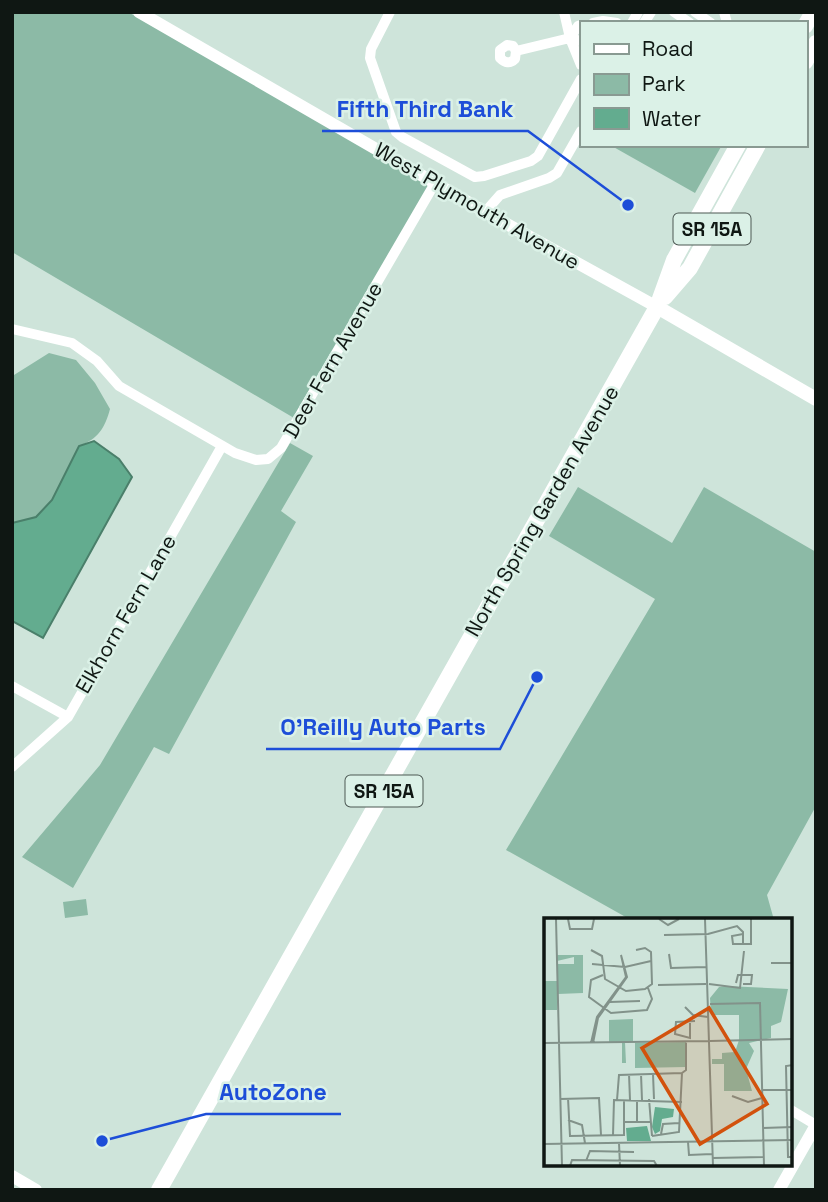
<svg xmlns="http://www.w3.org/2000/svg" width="828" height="1202" font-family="'Space Grotesk',sans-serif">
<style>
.green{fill:#8cbaa6}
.water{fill:#63ac8f;stroke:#4a7f6a;stroke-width:2}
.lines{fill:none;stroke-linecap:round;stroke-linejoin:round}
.minor{stroke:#fff;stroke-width:10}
.tertiary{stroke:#fff;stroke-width:12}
.secondary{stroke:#fff;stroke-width:14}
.trunk{stroke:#fff;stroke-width:16}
.labels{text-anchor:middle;stroke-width:5;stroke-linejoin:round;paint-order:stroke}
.shield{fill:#dbf1e7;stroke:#4c5853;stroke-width:2}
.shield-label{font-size:19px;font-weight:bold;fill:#0f1713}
.street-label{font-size:21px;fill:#0f1713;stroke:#dbf1e7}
.inset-road{fill:none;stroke:#82928a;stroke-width:2}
.view{fill:#d2520d;fill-opacity:0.15;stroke:#d2520d;stroke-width:3.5}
.inset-edge{fill:none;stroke:#0f1713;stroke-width:3.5}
.leader{fill:none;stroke:#1d4ed8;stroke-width:2.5}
.callout-dot{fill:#1d4ed8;stroke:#dbf1e7;stroke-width:2.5}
.callout-label{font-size:23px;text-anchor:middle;font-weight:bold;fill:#1d4ed8;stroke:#dbf1e7;stroke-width:5;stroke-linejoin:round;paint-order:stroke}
</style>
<rect width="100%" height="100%" fill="#cee4da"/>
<path class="green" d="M 12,12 L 128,12 L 429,185 L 294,418 L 12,252 Z
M 610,145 L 722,145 L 695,193 Z
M 49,353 L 76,360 L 95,383 L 110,409 C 105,428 98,439 79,446 L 52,500 L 36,517 L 12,523 L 12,379 L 14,375 Z
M 290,443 L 313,456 L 281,511 L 296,522 L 169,754 L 154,747 L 73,888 L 22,857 L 100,765 Z
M 578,487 L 672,543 L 704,487 L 816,552 L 816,806 L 767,895 L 774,920 L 631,920 L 506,850 L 655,599 L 549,536 Z
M 86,899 L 88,915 L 65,918 L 63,902 Z"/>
<path class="water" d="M 94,441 L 119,459 L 132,477 L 43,638 L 12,621 L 12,523 L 36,517 L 52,500 L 79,446 Z"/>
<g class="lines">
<path class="minor" d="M 390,12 L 371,49 L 370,58 L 396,132 L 402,137 L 475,177 L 484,176 L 531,161 L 538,156 L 581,79
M 564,12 L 570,38 L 581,65
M 674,12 L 690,23
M 695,12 L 711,23
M 724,12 L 727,23
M 593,23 L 603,21 L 617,23
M 632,23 L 638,12
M 644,23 L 651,12
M 570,38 L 578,26 L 581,25
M 516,51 L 515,59 C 510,64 505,63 500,58 L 500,50 L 507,45 L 513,46 L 516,51 L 570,38 L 581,41
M 485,212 L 500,195 L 549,178 L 557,173 L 581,131
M 12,329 L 72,343 L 97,361 L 119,386 L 235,453 L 256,460 L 268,459 L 281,448 L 435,183
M 12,686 L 68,717
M 12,767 L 68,717 L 222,446
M 791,1110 L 816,1125"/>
<path class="tertiary" d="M 139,12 L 485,212 L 657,307
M 12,1176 L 36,1190
M 779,1190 L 816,1125"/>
<path class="secondary" d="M 657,307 L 816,399"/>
<path class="trunk" d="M 805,26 L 813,12
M 805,62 L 816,43
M 665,297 L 690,268 L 758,145
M 159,1190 L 657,307 L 674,260 L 738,145"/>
</g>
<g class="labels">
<g class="shield">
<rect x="673.5" y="213.5" width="77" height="31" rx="5"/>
<rect x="345.5" y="775.5" width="77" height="31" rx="5"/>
</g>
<g class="shield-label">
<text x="712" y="236">SR 15A</text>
<text x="384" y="798">SR 15A</text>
</g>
<g class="street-label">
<text transform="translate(477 206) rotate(30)" y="7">West Plymouth Avenue</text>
<text transform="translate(333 360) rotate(-60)" y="7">Deer Fern Avenue</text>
<text transform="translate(542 511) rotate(-60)" y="7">North Spring Garden Avenue</text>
<text transform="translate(126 614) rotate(-60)" y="7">Elkhorn Fern Lane</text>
</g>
</g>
<g transform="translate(544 918)">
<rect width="248" height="248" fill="#cee4da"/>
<path d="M 13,37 L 39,37 L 39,75 L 14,76 L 13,92 L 0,92 L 0,63 L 13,63 L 13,46 L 30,46 L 30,39 L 13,43 ZM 182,68 L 244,71 L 237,104 L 227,108 L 227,120 L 205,125 L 210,133 L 202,151 L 208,173 L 180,173 L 180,146 L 168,146 L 168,141 L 178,141 L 178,135 L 191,134 L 195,122 L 195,97 L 167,97 L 166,80 L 175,69 ZM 89,101 L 89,124 L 81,124 L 82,145 L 78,145 L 78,124 L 65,124 L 65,102 ZM 142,124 L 142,149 L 91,150 L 91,125 Z" fill="#8cbaa6"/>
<path d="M 111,189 L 130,191 L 129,199 L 118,201 L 116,213 L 111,216 L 108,209 ZM 103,208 L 107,223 L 83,223 L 82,210 Z" fill="#63ac8f"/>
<path class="inset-road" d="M 12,1 L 18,248M 24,1 L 26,11 L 48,11 L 50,1M 115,1 L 124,7 L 135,1M 161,1 L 169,248M 199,16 L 188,18 L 189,26 L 199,26M 120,17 L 164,16 L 193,8 L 199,14 L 199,26 L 207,26 L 207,1M 47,32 L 58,38 L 61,61 L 82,73 L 101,71 L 108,66 L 107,34 L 101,30 L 92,32M 125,36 L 127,50 L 162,49M 227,45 L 249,45M 48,46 L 81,49 L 107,43M 59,57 L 47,62 L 45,79 L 67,95 L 103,92 L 108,81 L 104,70M 192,65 L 194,57 L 208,57 L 207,66 L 199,66M 165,66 L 196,70 L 200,33M 114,67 L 162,66M 66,84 L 96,83M 166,86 L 216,85 L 220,248M 141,89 L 149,97 L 164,99M 146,105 L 146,120 L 131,116 L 132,104 L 151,103M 166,123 L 249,121M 0,125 L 165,123M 47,125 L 53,99 L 82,59 L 77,37 L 83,59 L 54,100 L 49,125M 249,147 L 242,148 L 244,239 L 249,239M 138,155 L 142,152 L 142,123M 85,156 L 86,182M 97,156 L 98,182M 109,156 L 110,181M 218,172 L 249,172M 188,178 L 204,184 L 218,180M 24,180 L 26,218 L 80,217 L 80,182M 16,181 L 55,180 L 57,217M 105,181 L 108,218M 73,182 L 75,157 L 138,155M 93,182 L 93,204M 24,202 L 38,207 L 41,225M 81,204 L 106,204M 219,210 L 249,209M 117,216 L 119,206 L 135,205M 69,217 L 70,182 L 138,184M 108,218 L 135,214 L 138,155M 144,224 L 145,237 L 168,236M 75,225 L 76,248M 0,226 L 249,222M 169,240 L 220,239M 42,243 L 46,233 L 90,234M 26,248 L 28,242 L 110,243 L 113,248"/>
<path class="view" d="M 165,90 L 223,186 L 156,226 L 98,130 Z"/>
<rect width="248" height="248" class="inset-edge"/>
</g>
<path class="leader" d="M628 205L528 131H322M537 677L500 749H266M102 1141L206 1114H341"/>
<g class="callout-dot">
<circle cx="628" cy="205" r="7"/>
<circle cx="537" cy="677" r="7"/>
<circle cx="102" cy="1141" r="7"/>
</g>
<g class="callout-label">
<text x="425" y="117">Fifth Third Bank</text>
<text x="383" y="735">O'Reilly Auto Parts</text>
<text x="273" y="1100">AutoZone</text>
</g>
<rect width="828" height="1202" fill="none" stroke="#0f1713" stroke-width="28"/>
<rect x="580" y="21" width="228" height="126" fill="#dbf1e7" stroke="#899a92" stroke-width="2"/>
<rect x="594" y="44" width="35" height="10" fill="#ffffff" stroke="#899a92" stroke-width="2"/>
<text x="642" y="56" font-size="21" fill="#0f1713">Road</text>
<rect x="594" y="74" width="35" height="21" fill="#8cbaa6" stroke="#899a92" stroke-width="2"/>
<text x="642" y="91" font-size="21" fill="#0f1713">Park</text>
<rect x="594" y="108" width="35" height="21" fill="#63ac8f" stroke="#899a92" stroke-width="2"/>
<text x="642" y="126" font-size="21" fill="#0f1713">Water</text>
</svg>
